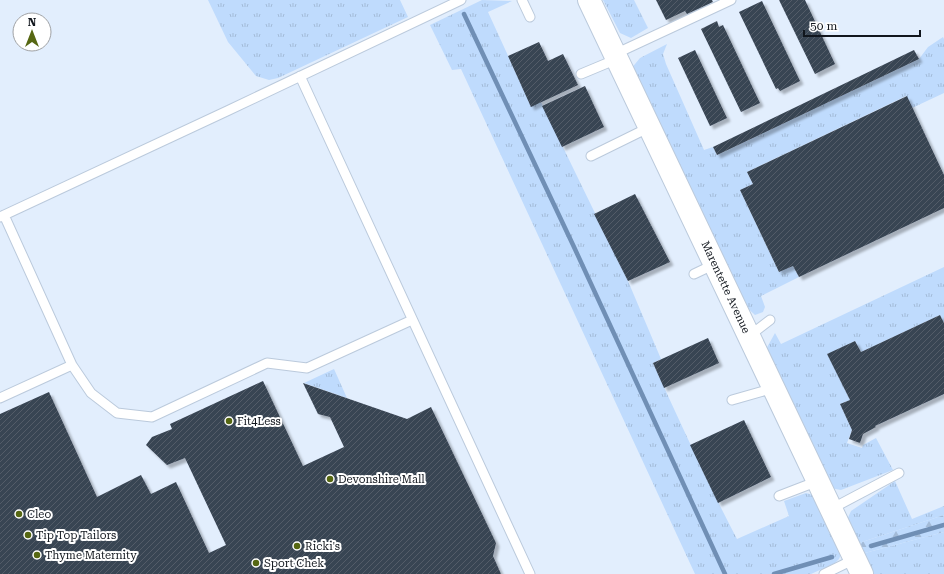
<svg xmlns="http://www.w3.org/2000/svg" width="944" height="574" font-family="'Roboto Serif',serif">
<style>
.built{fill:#e2eefd;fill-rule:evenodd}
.grass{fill:url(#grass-tufts)}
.forest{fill:url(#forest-firs)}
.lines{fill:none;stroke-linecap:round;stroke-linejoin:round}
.stream{stroke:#708fb5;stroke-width:4.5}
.building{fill:url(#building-hatch);filter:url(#shadow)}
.lane-casing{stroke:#bbcadc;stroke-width:11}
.secondary-casing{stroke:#bbcadc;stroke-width:24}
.lane{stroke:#fff;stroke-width:9}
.secondary{stroke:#fff;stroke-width:22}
.poi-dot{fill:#566712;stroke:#fff;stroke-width:1.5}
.labels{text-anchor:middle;stroke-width:4;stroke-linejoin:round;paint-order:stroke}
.street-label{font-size:11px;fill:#11161d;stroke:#fff}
.poi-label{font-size:11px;fill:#11161d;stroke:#fff;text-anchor:start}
</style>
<defs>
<pattern id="grass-tufts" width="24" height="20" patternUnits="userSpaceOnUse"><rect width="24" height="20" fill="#bfdbfd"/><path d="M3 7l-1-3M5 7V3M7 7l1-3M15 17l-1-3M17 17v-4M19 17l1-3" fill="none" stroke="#a3bbd8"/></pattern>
<pattern id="forest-firs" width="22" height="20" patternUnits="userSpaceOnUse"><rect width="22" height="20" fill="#bfdbfd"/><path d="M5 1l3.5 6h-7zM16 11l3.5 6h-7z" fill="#a3bbd8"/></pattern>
<pattern id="building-hatch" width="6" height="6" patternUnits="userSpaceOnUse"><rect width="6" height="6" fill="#384453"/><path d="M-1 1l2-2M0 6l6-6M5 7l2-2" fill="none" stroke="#525b68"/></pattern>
<filter id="shadow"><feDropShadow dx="3.5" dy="3.5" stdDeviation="1" flood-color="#0004"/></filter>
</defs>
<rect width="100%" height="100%" fill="#f5f8fc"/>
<path class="built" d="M 0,0 L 579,0 L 853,574 L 0,574 ZM 20,20 L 44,20 L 44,44 L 20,44 Z
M 596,0 L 944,0 L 944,574 L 871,574 Z"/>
<path class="grass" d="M 208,0 L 400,0 L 408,17 L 278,78 L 269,80 L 256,76 L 228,42 Z
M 482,0 L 512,1 L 488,12 L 531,106 L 541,102 L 628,281 L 661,359 L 653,363 C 680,422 707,482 737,539 L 789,516 L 784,501 L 806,493 L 816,496 L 842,552 L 839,559 L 835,563 L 811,574 L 695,574 L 461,69 L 452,70 L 430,25 Z
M 603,0 L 634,0 L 648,28 L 631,38 L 620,33 Z
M 943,37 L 944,39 L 944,93 L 912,108 L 906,96 L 747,172 L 753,184 L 740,190 L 779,272 L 793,266 L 799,277 L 761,296 L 765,307 L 763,312 L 755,315 L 742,303 L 630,70 L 640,58 L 667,44 L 663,54 L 666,64 L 704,150 L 713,147 L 717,155 L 919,59 L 928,47 Z
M 944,267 L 944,323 L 940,315 L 861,352 L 855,341 L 828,354 L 850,400 L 840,404 L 852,430 L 847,443 L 862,448 L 863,445 L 876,438 L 893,470 L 841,490 L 830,488 L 765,351 L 775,333 L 781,344 Z
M 334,369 L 347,398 L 304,383 Z
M 895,481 L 912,519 L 944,506 L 944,515 L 856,544 L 846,522 L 851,511 Z
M 944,532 L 944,574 L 871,574 L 861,554 Z"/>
<path class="forest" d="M 944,515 L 944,532 L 861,554 L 856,544 Z"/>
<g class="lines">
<path class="stream" d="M 464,14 L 574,247 L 725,574
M 871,546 L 944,525
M 774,574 L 832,557"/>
</g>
<path class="building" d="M 656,0 L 712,0 L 713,2 L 687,14 L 685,11 L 666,20 Z
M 779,0 L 805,0 L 835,64 L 815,74 Z
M 762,1 L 800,81 L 780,91 L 778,88 L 776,89 L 739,12 Z
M 717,21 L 719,27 L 723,25 L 760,103 L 741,112 L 701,29 Z
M 539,42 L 548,61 L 563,54 L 578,85 L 531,107 L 508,56 Z
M 695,50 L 727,118 L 710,126 L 678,58 Z
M 914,50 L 919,59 L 717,155 L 713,147 Z
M 585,86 L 604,127 L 562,147 L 542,106 Z
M 907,96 L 944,175 L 944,208 L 799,277 L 793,266 L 779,272 L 740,190 L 753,184 L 747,172 Z
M 635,194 L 670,262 L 628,281 L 594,214 Z
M 940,315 L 944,323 L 944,394 L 875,426 L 876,427 L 863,434 L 860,443 L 849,439 L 852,430 L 840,404 L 850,400 L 827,354 L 855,341 L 861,352 Z
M 708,338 L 719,363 L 664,388 L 653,363 Z
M 263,381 L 303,466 L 344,447 L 330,417 L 318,414 L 303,383 L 407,419 L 431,407 L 496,543 L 493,556 L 501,574 L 0,574 L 0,414 L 49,392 L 97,497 L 141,475 L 151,494 L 176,482 L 209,553 L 226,545 L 185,458 L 167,465 L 146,445 L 152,437 L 172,429 L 170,424 Z
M 744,420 L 771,477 L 718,503 L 690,445 Z"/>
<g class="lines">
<defs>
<path id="lane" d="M 522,0 L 530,17
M 615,54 L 731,0
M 581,74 L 617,59
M 300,76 L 530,574
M 591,156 L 650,127
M 4,215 L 72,365
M 0,217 L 227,111 L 461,0
M 694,274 L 715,264
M 749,336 L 770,320
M 0,398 L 72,365 L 91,393 L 117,413 L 152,417 L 267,363 L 307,368 L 412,320
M 732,400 L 774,388
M 779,496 L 818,481
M 831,509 L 899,473
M 824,574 L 855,559"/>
<path id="secondary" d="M 589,0 L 862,574"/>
</defs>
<use href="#lane" class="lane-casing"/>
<use href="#secondary" class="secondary-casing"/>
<use href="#lane" class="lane"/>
<use href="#secondary" class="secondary"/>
</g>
<g class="poi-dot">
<circle cx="229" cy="421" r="4"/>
<circle cx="330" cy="479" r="4"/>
<circle cx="19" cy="514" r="4"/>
<circle cx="28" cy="535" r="4"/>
<circle cx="297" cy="546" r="4"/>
<circle cx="37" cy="555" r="4"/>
<circle cx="256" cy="563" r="4"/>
</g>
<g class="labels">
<g class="street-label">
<text transform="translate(726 287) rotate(65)" y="4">Marentette Avenue</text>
</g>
<g class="poi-label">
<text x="237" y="425">Fit4Less</text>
<text x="338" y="483">Devonshire Mall</text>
<text x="27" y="518">Cleo</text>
<text x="36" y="539">Tip Top Tailors</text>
<text x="305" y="550">Ricki's</text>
<text x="45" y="559">Thyme Maternity</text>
<text x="264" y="567">Sport Chek</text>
</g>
</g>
<g transform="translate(32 32)"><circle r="19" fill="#ffffff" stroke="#a0a2a5"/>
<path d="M0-3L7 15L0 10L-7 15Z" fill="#566712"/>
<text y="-6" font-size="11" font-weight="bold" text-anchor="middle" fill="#11161d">N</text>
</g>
<path d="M804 30v6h116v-6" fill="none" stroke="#11161d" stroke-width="2"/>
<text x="810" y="30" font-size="12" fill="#11161d" stroke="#ffffff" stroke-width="3" paint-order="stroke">50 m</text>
</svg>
